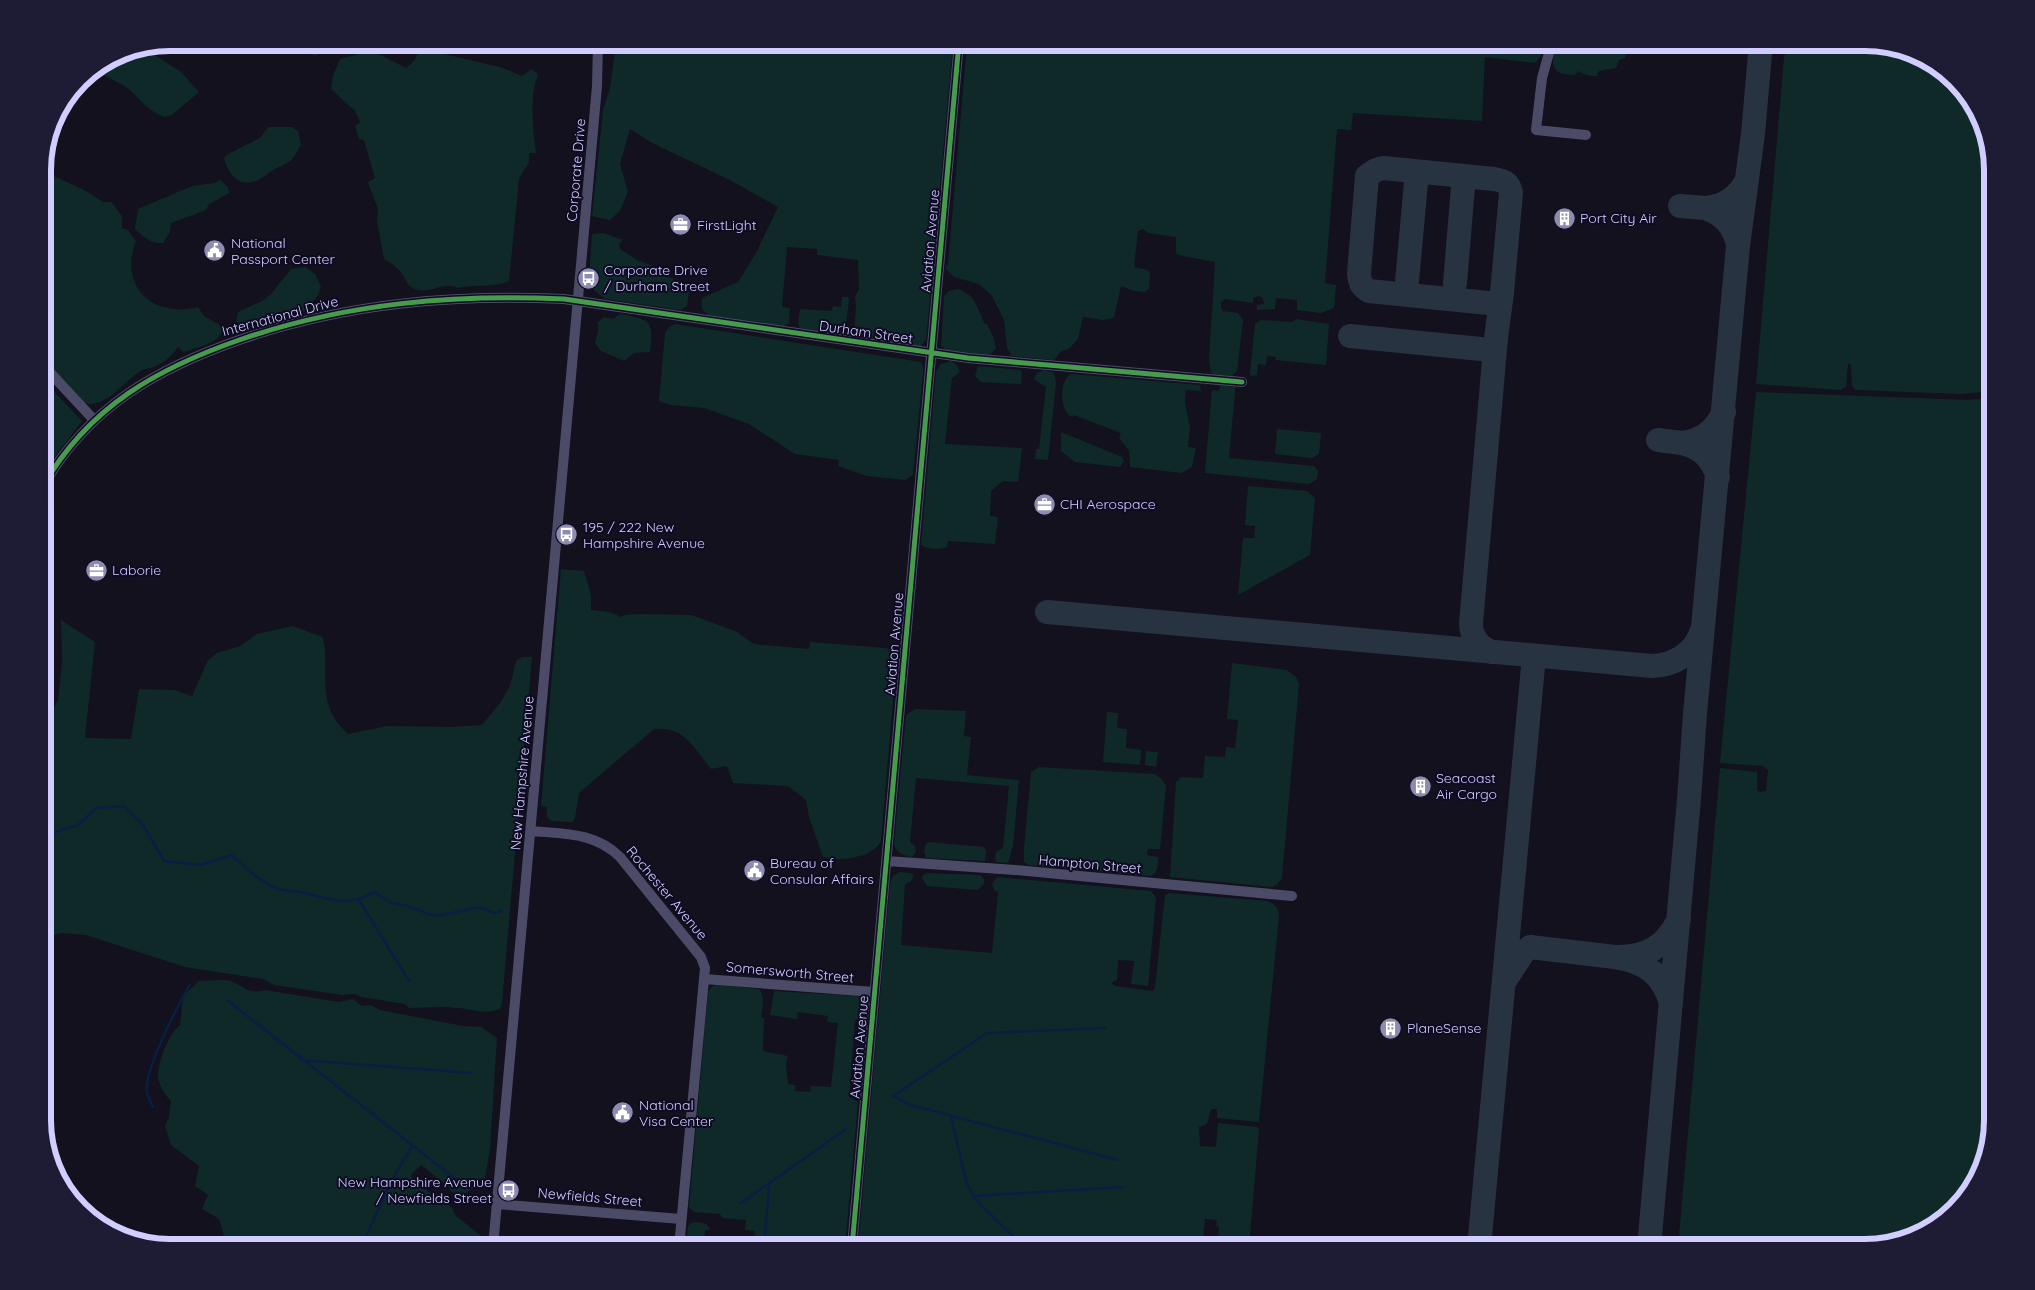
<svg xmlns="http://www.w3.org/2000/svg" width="2035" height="1290" font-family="Quicksand,sans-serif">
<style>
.green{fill:#0f2929}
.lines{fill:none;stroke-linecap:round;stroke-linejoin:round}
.stream{stroke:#071f43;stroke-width:2.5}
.taxiway{stroke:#283342;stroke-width:24}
.minor{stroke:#4b4b67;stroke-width:10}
.cycleway-casing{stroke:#0e0b23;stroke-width:8}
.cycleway{stroke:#469c4c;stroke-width:5}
.labels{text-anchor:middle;stroke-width:4;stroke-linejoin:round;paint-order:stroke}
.street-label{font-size:14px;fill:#d1cdff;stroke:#0e0b23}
.poi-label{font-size:14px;fill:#d1cdff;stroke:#0e0b23;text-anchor:start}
.rim{fill:none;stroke:#d1cdff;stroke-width:6}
</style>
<rect width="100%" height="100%" fill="#12111d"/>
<path class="green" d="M 1788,42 L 1865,43 L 1936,64 L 1976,107 L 1992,170 L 1992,391 L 1962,394 L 1855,390 L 1852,386 L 1851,365 L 1848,364 L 1846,387 L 1840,390 L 1756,384 L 1784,58 Z
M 303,43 L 329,43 L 316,56 L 302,52 L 299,49 L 305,44 Z
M 354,43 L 359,48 L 365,47 L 406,68 L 414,61 L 421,47 L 440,53 L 500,67 L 522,76 L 532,69 L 538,75 C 529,97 533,129 536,153 L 529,153 L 529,162 L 519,179 L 509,281 C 493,288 475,284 458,288 C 445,281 432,293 418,290 C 405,287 407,279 400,271 C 396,266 389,262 384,259 L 377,221 L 378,209 L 368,182 L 375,178 L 364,140 L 359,139 L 355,126 L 360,122 L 355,111 L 331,89 L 333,76 L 340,59 L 356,55 Z
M 525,43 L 572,43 L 567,53 L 537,52 L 529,50 Z
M 616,43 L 953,43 L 929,309 L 926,340 L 920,347 L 856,337 C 852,327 858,310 855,297 L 859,289 L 858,260 L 817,255 L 817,249 L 787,247 L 782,307 L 790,308 L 789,323 L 782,327 L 708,315 C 702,311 700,305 702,298 L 738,282 L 756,253 L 778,207 L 730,180 L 652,143 L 630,129 L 620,164 L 628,192 L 620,211 L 610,220 L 592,216 L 603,110 L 610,88 Z
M 967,43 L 1547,43 L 1541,56 L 1535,63 L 1485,57 L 1482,121 L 1353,113 L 1351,130 L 1337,129 L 1325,283 L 1336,285 L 1334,308 L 1321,313 L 1297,310 L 1297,300 L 1276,298 L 1275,309 L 1257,310 L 1257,305 L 1264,304 L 1263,298 L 1258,296 L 1253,298 L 1253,303 L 1225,299 L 1221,302 L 1221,308 L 1223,311 L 1238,313 L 1243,320 L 1237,371 L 1232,376 L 1214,375 L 1211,373 L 1209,360 L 1215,262 L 1178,255 L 1176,253 L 1176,237 L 1148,233 L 1143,229 L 1138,231 L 1134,267 L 1147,270 L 1150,273 L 1149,288 L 1145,292 L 1134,291 L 1121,286 L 1114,318 L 1103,320 L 1083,317 L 1078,339 L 1069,349 L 1061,351 L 1054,360 L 1012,356 L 1007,348 L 1004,320 L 992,296 L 979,284 L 954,277 L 946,269 L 946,266 L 948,265 Z
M 1556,43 L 1634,43 L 1630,44 L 1625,58 L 1619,60 L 1616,68 L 1599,71 L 1597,76 C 1590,77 1584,74 1578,71 L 1575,75 C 1549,75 1551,62 1556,43 Z
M 144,48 L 181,72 L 199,92 L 172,115 L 164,117 C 147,109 144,104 131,91 C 124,84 102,74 93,71 L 121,52 Z
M 67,100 L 72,105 L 49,134 L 52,121 Z
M 268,127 L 292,127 L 298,131 L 301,145 C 289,167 290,160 270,172 C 266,174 264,178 260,179 C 241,189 229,177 224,158 L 228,154 L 260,138 Z
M 43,171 L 86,191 L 103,202 L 111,202 L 122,216 L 122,228 L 128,230 L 136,241 C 124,270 135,301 167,308 C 176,310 189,310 198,307 L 204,316 L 220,325 L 222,331 C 218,344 195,348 184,352 L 178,347 C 171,357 162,365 150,368 C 146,369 143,369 139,372 C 122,383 108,408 84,403 L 43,362 Z
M 220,180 L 228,187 L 229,193 L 209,204 L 206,210 L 171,223 L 170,232 L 163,243 C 150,244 144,237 135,229 L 138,209 L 192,186 L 214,183 Z
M 603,233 L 623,240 L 619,244 L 620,249 L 637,260 L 664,270 L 667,277 L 672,278 L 677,283 L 677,285 L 684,287 L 689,292 L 687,306 L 681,310 L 605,299 L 594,290 L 589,281 L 592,234 Z
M 305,267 L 315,274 L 321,287 L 318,295 L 305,311 L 251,325 L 236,322 L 238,312 L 262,301 L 271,294 L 291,269 Z
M 958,289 C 977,295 977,310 985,324 L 987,324 L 993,336 L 996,348 L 991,354 L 986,356 L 946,350 L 941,346 L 944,296 L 949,291 Z
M 842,297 L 848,297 L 849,300 L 845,335 L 800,328 L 798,324 L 800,309 L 832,311 L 833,306 L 841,307 Z
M 620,314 C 650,320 654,319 650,352 L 634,353 L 624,361 L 601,351 L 595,343 L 598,331 L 598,322 L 604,317 L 613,319 Z
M 1296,319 L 1329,324 L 1326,365 L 1275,360 L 1276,357 L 1267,356 L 1266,365 L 1258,364 L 1257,375 L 1251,376 L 1250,372 L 1255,324 L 1261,320 L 1293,322 Z
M 675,324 L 921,362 L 923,367 L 923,373 L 913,475 L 905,480 L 867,476 L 838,466 L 839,460 L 795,454 L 749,424 L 704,408 L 671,405 L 659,401 L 665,333 L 669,327 Z
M 951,361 L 957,365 L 960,372 L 952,378 L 945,444 L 1022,448 L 1018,482 L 1003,481 L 991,491 L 990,516 L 998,517 L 995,544 L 948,541 L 947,547 C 941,550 926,549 921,545 L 936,372 L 941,364 Z
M 978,366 L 1020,370 L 1022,372 L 1021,384 L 1017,384 L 981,382 L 975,376 Z
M 1044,370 L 1054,373 L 1056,383 L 1048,460 L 1035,459 L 1036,449 L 1039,449 L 1046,387 L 1034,379 L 1037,373 Z
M 1071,374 L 1200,385 L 1201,391 L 1186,390 L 1185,402 L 1190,428 L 1188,447 L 1196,448 L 1192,467 L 1181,473 L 1130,467 L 1129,451 L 1119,438 L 1121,433 L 1074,415 L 1072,417 C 1059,412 1059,380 1071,374 Z
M 43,380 L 82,421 L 43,472 Z
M 1220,385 L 1235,387 L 1235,392 L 1229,458 L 1314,466 L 1318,471 L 1317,479 L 1309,484 L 1205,473 L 1212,390 L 1219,391 Z
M 1756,392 L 1968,400 L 1992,398 L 1992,1120 L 1971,1191 L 1928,1231 L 1865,1247 L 1678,1247 L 1720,768 L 1757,772 L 1757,790 L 1760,792 L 1766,791 L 1768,770 L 1763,766 L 1720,763 Z
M 1277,429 L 1321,433 L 1319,454 L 1312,458 L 1275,454 Z
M 1061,432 L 1122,457 L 1124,461 L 1120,467 L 1075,462 L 1061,451 Z
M 1248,486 L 1307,491 L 1315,498 L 1310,555 L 1238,595 L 1243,538 L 1254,538 L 1255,526 L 1245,525 Z
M 561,569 L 584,571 L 591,595 L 591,610 L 610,612 L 621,617 L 625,615 L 638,614 L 691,615 L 735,631 L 754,644 L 809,649 L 810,642 L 885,648 L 892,650 L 897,654 L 881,841 C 874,858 838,862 823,857 L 809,817 L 806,800 L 788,786 L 733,783 L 727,766 L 711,769 C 694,748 685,726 654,729 L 579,793 L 575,818 L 572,822 L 551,821 L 547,817 L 547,807 L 541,806 Z
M 61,620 L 95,642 L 85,738 L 131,739 L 139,689 L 174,690 L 192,696 L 208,660 L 217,653 L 240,646 L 257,634 L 293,626 L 322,637 C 326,646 325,655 325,665 C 325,694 325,713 348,734 L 387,726 L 452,727 L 482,725 L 500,703 L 510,686 L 516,661 L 522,657 L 532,657 L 502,1003 L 500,1009 C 484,1015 473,1009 457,1008 C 441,1006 424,1008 409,1008 L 405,1004 L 362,997 L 354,994 L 342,995 L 274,985 L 263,979 L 185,967 L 86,935 L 61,933 L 43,938 L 43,728 L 58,700 L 62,662 Z
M 1232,663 L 1287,670 L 1296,677 L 1299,684 L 1282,878 L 1277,885 L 1271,887 L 1170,877 L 1176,782 L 1181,777 L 1203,778 L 1205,756 L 1225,757 L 1226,747 L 1235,748 L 1238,720 L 1227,719 Z
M 915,709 L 966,711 L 964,736 L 971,737 L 967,775 L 1019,780 L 1013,846 L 1008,863 L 996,862 L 995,858 L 996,852 L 1003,848 L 1009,786 L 916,778 L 910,842 L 915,846 L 916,852 L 912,857 C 902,855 896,853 894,843 L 906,715 Z
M 1107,712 L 1118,713 L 1117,728 L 1127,729 L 1126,748 L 1141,750 L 1140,765 L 1103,762 Z
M 1146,751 L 1158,752 L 1156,767 L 1145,765 Z
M 1039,767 L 1154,774 L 1161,778 L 1166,786 L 1160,849 L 1148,849 L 1147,855 L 1158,857 C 1158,865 1158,873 1150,876 L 1029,865 L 1024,862 L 1024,848 L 1031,772 Z
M 929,842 L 983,847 L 986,850 L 985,861 L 926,858 L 924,851 L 926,844 Z
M 900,872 L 911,873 L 914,876 L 910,882 L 905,884 L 901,945 L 992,953 L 998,892 L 994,890 L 992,884 L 997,877 L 1151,891 L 1156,898 L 1148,986 L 1131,984 L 1134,961 L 1118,960 L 1117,980 L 1111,983 L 1115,986 L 1153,991 L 1155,987 L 1165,895 L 1170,893 L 1267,901 C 1274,903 1279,908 1279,916 L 1259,1122 L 1217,1118 L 1217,1109 L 1211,1109 L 1207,1124 L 1199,1127 L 1200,1146 L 1216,1147 L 1218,1123 L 1257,1127 L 1259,1129 L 1249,1247 L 1221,1247 L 1222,1239 L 1218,1239 L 1219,1227 L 1216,1226 L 1217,1220 L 1205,1219 L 1202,1247 L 858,1247 L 890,883 L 893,876 Z
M 927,873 L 980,875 L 984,879 L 984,884 L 978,890 L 927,886 L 922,878 L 923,875 Z
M 220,980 C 224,980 230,980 233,982 C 246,987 249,995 265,990 L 339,1002 L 353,999 L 362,1006 L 370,1005 L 380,1010 L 463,1026 L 481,1027 L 497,1038 L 490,1149 L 485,1178 C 474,1186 464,1201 450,1191 L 449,1187 L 421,1165 L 411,1175 L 416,1183 L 452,1208 L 455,1215 L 481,1236 L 480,1247 L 227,1247 L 219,1219 L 202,1209 L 208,1195 L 195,1186 L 199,1166 L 171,1145 L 165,1126 L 169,1117 L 171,1101 C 165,1095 160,1087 158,1078 C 157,1064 169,1033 180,1025 L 183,996 L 199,981 Z
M 716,985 L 759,989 C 766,997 762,1007 761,1017 L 764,1018 L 763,1051 L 788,1056 L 786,1064 L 788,1084 L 795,1085 L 795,1091 L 810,1092 L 811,1086 L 831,1087 L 838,1023 L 827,1022 L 828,1016 L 798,1012 L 797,1019 L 770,1015 L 774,991 L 857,996 L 866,1000 L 865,1015 L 859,1017 L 855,1021 L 849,1097 L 858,1102 L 845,1247 L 752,1247 L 755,1231 L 745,1230 L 746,1220 L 722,1218 L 720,1214 L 694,1212 L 689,1207 L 708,992 L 711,987 Z
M 695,1222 L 707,1224 L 710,1230 L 705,1230 L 704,1247 L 686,1247 L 688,1226 L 691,1223 Z"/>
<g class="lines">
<path class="stream" d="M 43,852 L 46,835 L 78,825 L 96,808 L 124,806 L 143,825 L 164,861 L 200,865 L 232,855 C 246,868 263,885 282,890 C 290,891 298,891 305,893 C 334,900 346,907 375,892 L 389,902 L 407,906 L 432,915 L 443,915 L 474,908 L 483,908 L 493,913 L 501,911
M 359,900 L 409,981
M 227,1000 L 467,1188
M 1105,1028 L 987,1033 L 893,1096 L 911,1105 L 1118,1160
M 301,1060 L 472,1073
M 153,1107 C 151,1103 148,1097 147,1093 C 143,1070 178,1006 190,984
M 951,1116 L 966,1181 L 975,1199 L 1024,1247
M 974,1196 L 1122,1187
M 741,1203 L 846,1129
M 361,1247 L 391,1182 L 412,1146
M 764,1247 L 769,1185"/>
<path class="taxiway" d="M 1680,206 L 1705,208
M 1738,246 C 1735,227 1724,214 1705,208 C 1724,207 1737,198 1746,182
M 1407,282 L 1416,182 L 1414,176 L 1407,170
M 1455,283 L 1463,187
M 1488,303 L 1369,291 C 1361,286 1360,283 1359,274 L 1367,176 L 1376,170 L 1383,168 L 1494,179 C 1504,181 1509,182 1511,193 L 1502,293 L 1496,338 L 1471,623 C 1471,637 1479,647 1492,652
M 1350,336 L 1481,349
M 1658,440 L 1682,443
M 1718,477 C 1711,458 1702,448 1682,443 C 1703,440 1714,431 1724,412
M 1047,612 L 1652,666 C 1675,665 1695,653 1702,630
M 1506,979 L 1523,953 L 1530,947 L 1615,957
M 1671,1004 C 1664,975 1644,961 1615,957 C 1646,958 1665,947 1679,919
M 1479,1247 L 1534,656
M 1649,1247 L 1689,799 L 1695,714 L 1738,246 L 1753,134 L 1761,42"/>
<path class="minor" d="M 1552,42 L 1542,78 L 1536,130 L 1586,135
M 43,365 L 94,420
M 43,486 C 89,406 158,368 242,339 C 348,303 453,294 564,299 L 968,358 L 1242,382
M 531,831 C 564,834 595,832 620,857 L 701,957 L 705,968 L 704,979 L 679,1247
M 887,861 L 1015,870 L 1292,896
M 704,979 L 874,992
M 497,1204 L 681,1219
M 493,1247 L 597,86 L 598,42
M 852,1247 L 959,42"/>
<defs>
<path id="cycleway" d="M 43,486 C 89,406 158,368 242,339 C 348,303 453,294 564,299 L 968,358 L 1242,382
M 852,1247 L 959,42"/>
</defs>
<use href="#cycleway" class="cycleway-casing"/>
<use href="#cycleway" class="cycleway"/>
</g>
<defs>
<symbol id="building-disc" viewBox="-11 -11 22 22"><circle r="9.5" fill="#8e8bb0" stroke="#0e0b23"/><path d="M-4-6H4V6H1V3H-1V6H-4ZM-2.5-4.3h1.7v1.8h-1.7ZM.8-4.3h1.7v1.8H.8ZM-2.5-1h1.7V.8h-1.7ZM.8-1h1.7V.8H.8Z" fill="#fff"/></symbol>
<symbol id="office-disc" viewBox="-11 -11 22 22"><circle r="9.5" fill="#8e8bb0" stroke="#0e0b23"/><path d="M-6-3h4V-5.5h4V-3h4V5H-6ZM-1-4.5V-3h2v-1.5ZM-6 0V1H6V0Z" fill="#fff"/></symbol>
<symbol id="civic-disc" viewBox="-11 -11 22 22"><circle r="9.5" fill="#8e8bb0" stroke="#0e0b23"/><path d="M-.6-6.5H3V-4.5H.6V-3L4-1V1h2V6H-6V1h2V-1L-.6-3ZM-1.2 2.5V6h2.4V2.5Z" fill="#fff"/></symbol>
<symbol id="bus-disc" viewBox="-11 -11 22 22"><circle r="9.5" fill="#8e8bb0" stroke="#0e0b23"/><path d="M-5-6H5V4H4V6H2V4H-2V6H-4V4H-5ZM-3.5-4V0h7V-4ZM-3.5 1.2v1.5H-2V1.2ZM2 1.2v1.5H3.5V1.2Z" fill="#fff"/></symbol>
</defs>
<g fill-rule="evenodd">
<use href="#building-disc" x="1552" y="206" width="25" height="25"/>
<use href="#office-disc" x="668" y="212" width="25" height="25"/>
<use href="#civic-disc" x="202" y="238" width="25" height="25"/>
<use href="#bus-disc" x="576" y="266" width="25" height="25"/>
<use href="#office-disc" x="1032" y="492" width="25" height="25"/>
<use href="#bus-disc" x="554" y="522" width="25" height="25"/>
<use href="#office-disc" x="84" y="558" width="25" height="25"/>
<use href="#building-disc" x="1408" y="774" width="25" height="25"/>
<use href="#civic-disc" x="742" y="858" width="25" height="25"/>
<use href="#building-disc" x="1378" y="1016" width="25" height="25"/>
<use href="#civic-disc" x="610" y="1100" width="25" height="25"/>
<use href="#bus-disc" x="496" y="1178" width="25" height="25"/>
</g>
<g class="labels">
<g class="street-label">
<text transform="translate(576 170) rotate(-85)" y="5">Corporate Drive</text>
<text transform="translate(930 241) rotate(-85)" y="5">Aviation Avenue</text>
<text transform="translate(280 316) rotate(-15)" y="5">International Drive</text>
<text transform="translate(866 332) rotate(8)" y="5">Durham Street</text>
<text transform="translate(894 644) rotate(-85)" y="5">Aviation Avenue</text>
<text transform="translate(522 773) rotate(-85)" y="5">New Hampshire Avenue</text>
<text transform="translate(1090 864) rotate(5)" y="5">Hampton Street</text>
<text transform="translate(667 893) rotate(50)" y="5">Rochester Avenue</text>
<text transform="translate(790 972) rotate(5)" y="5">Somersworth Street</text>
<text transform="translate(859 1047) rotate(-85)" y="5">Aviation Avenue</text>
<text transform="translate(590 1197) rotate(5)" y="5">Newfields Street</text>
</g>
<g class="poi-label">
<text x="1580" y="223">Port City Air</text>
<text x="697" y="230">FirstLight</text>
<text x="231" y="248">National<tspan x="231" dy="16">Passport Center</tspan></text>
<text x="604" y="275">Corporate Drive<tspan x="604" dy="16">/ Durham Street</tspan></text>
<text x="1060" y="509">CHI Aerospace</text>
<text x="583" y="532">195 / 222 New<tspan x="583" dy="16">Hampshire Avenue</tspan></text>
<text x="112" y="575">Laborie</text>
<text x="1436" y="783">Seacoast<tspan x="1436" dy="16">Air Cargo</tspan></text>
<text x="770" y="868">Bureau of<tspan x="770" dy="16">Consular Affairs</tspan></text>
<text x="1407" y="1033">PlaneSense</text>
<text x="639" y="1110">National<tspan x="639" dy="16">Visa Center</tspan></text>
<text x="492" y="1187" text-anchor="end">New Hampshire Avenue<tspan x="492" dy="16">/ Newfields Street</tspan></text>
</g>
</g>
<path d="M0 0H2035V1290H0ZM170 51H1865A119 119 0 0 1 1984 170V1120A119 119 0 0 1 1865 1239H170A119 119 0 0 1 51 1120V170A119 119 0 0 1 170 51Z" fill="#1e1b35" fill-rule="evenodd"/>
<path class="rim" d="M170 51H1865A119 119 0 0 1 1984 170V1120A119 119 0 0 1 1865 1239H170A119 119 0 0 1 51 1120V170A119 119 0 0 1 170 51Z"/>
</svg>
